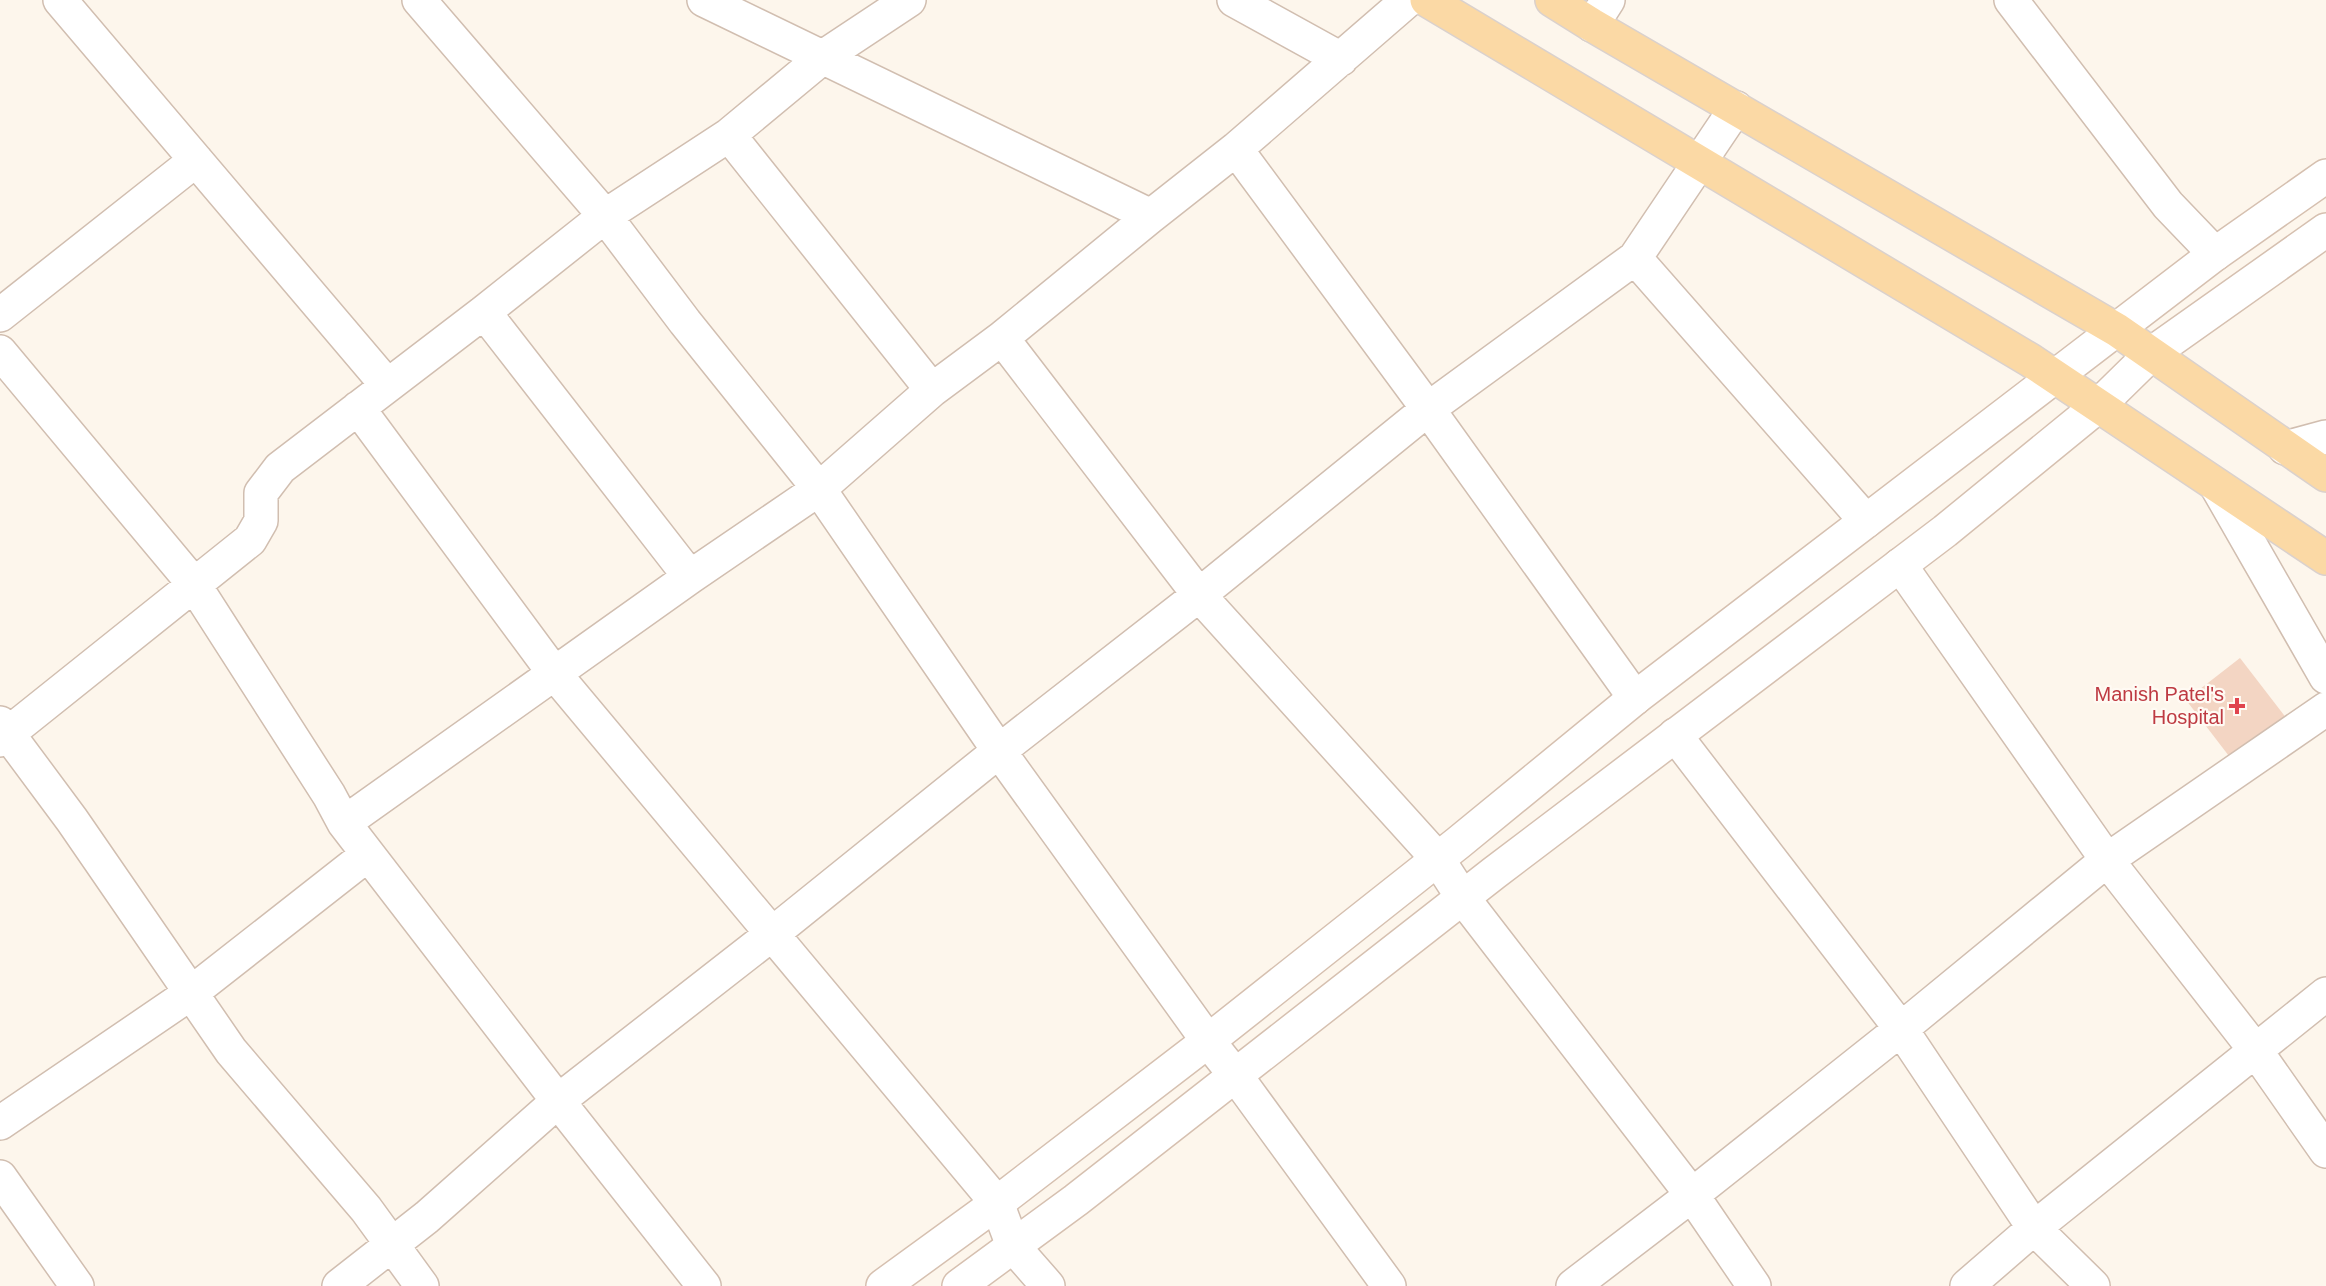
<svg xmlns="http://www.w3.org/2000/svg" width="2326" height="1286" font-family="Helvetica,sans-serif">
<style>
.building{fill:#f3d5c3}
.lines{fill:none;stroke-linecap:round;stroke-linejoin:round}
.street-casing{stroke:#d1beb0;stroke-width:36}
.secondary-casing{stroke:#d6c0b0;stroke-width:36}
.primary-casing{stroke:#dad1cd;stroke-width:36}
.street{stroke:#fff;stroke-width:33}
.secondary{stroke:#fff;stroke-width:33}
.primary{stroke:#fbd9a5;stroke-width:33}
.health-dot{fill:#e0444e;stroke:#fffaf3;stroke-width:2}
.labels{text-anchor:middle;stroke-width:4.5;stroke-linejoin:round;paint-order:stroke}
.health-label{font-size:20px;fill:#be3a42;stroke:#fffaf3;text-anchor:end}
</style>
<rect width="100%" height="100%" fill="#fdf6ec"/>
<path class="building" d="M 2240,658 L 2287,719 L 2232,760 L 2186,700 Z"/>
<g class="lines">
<defs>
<path id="street" d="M 60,0 L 387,385
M 419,0 L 605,216 L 685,322 L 819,489 L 999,751 L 1208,1041 L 1236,1076 L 1389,1286
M 704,0 L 1151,216 L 1236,149 L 1408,0
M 1234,0 L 1341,59
M 2011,0 L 2168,205 L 2215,254
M 1592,25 L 1608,0
M 729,135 L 932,390
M 1236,149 L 1428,409 L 1635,698
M 1635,258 L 1866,521
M 484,312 L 690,577
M 0,315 L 196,160
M 1002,338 L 1199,595 L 1437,858 L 1463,898 L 1692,1195 L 1754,1286
M 0,352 L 193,583 L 329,795 L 344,823 L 558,1101 L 704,1286
M 358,408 L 554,673 L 997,1203 L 1013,1246 L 1048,1286
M 2285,448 L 2326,437
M 2216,485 L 2326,677
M 1900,565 L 2107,860 L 2256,1051 L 2326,1151
M 0,723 L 72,820 L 231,1051 L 366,1209 L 422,1286
M 1675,735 L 1901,1029 L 2034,1228 L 2093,1286
M 0,740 L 250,540 L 261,521 L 261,493 L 280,468 L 484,312 L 605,216 L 729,135 L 823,57 L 909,0
M 344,823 L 690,577 L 819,489 L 932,390 L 1002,338 L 1151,216
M 0,1123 L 191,993 L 367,855
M 0,1177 L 77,1286
M 339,1286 L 427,1217 L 558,1101 L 772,934 L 999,751 L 1199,595 L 1428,409 L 1635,258 L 1736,108
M 1573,1286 L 1692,1195 L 1901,1029 L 2107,860 L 2326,709
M 1967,1286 L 2034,1228 L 2326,994"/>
<path id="secondary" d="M 883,1286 L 997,1203 L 1208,1041 L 1458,843 L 1635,698 L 2215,254 L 2326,176
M 959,1286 L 1076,1200 L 1494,873 L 1945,531 L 2098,406 L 2151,354 L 2326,230"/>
<path id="primary" d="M 1427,0 L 2030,360 L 2326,558
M 1552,0 L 1592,25 L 2117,330 L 2326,475"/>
</defs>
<use href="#street" class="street-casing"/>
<use href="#secondary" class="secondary-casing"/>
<use href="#primary" class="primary-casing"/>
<use href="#street" class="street"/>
<use href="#secondary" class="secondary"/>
<use href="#primary" class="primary"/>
</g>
<path class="health-dot" d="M2234 697h6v6h6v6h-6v6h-6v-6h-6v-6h6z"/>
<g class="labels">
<g class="health-label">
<text x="2224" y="701">Manish Patel's<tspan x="2224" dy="23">Hospital</tspan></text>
</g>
</g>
</svg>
